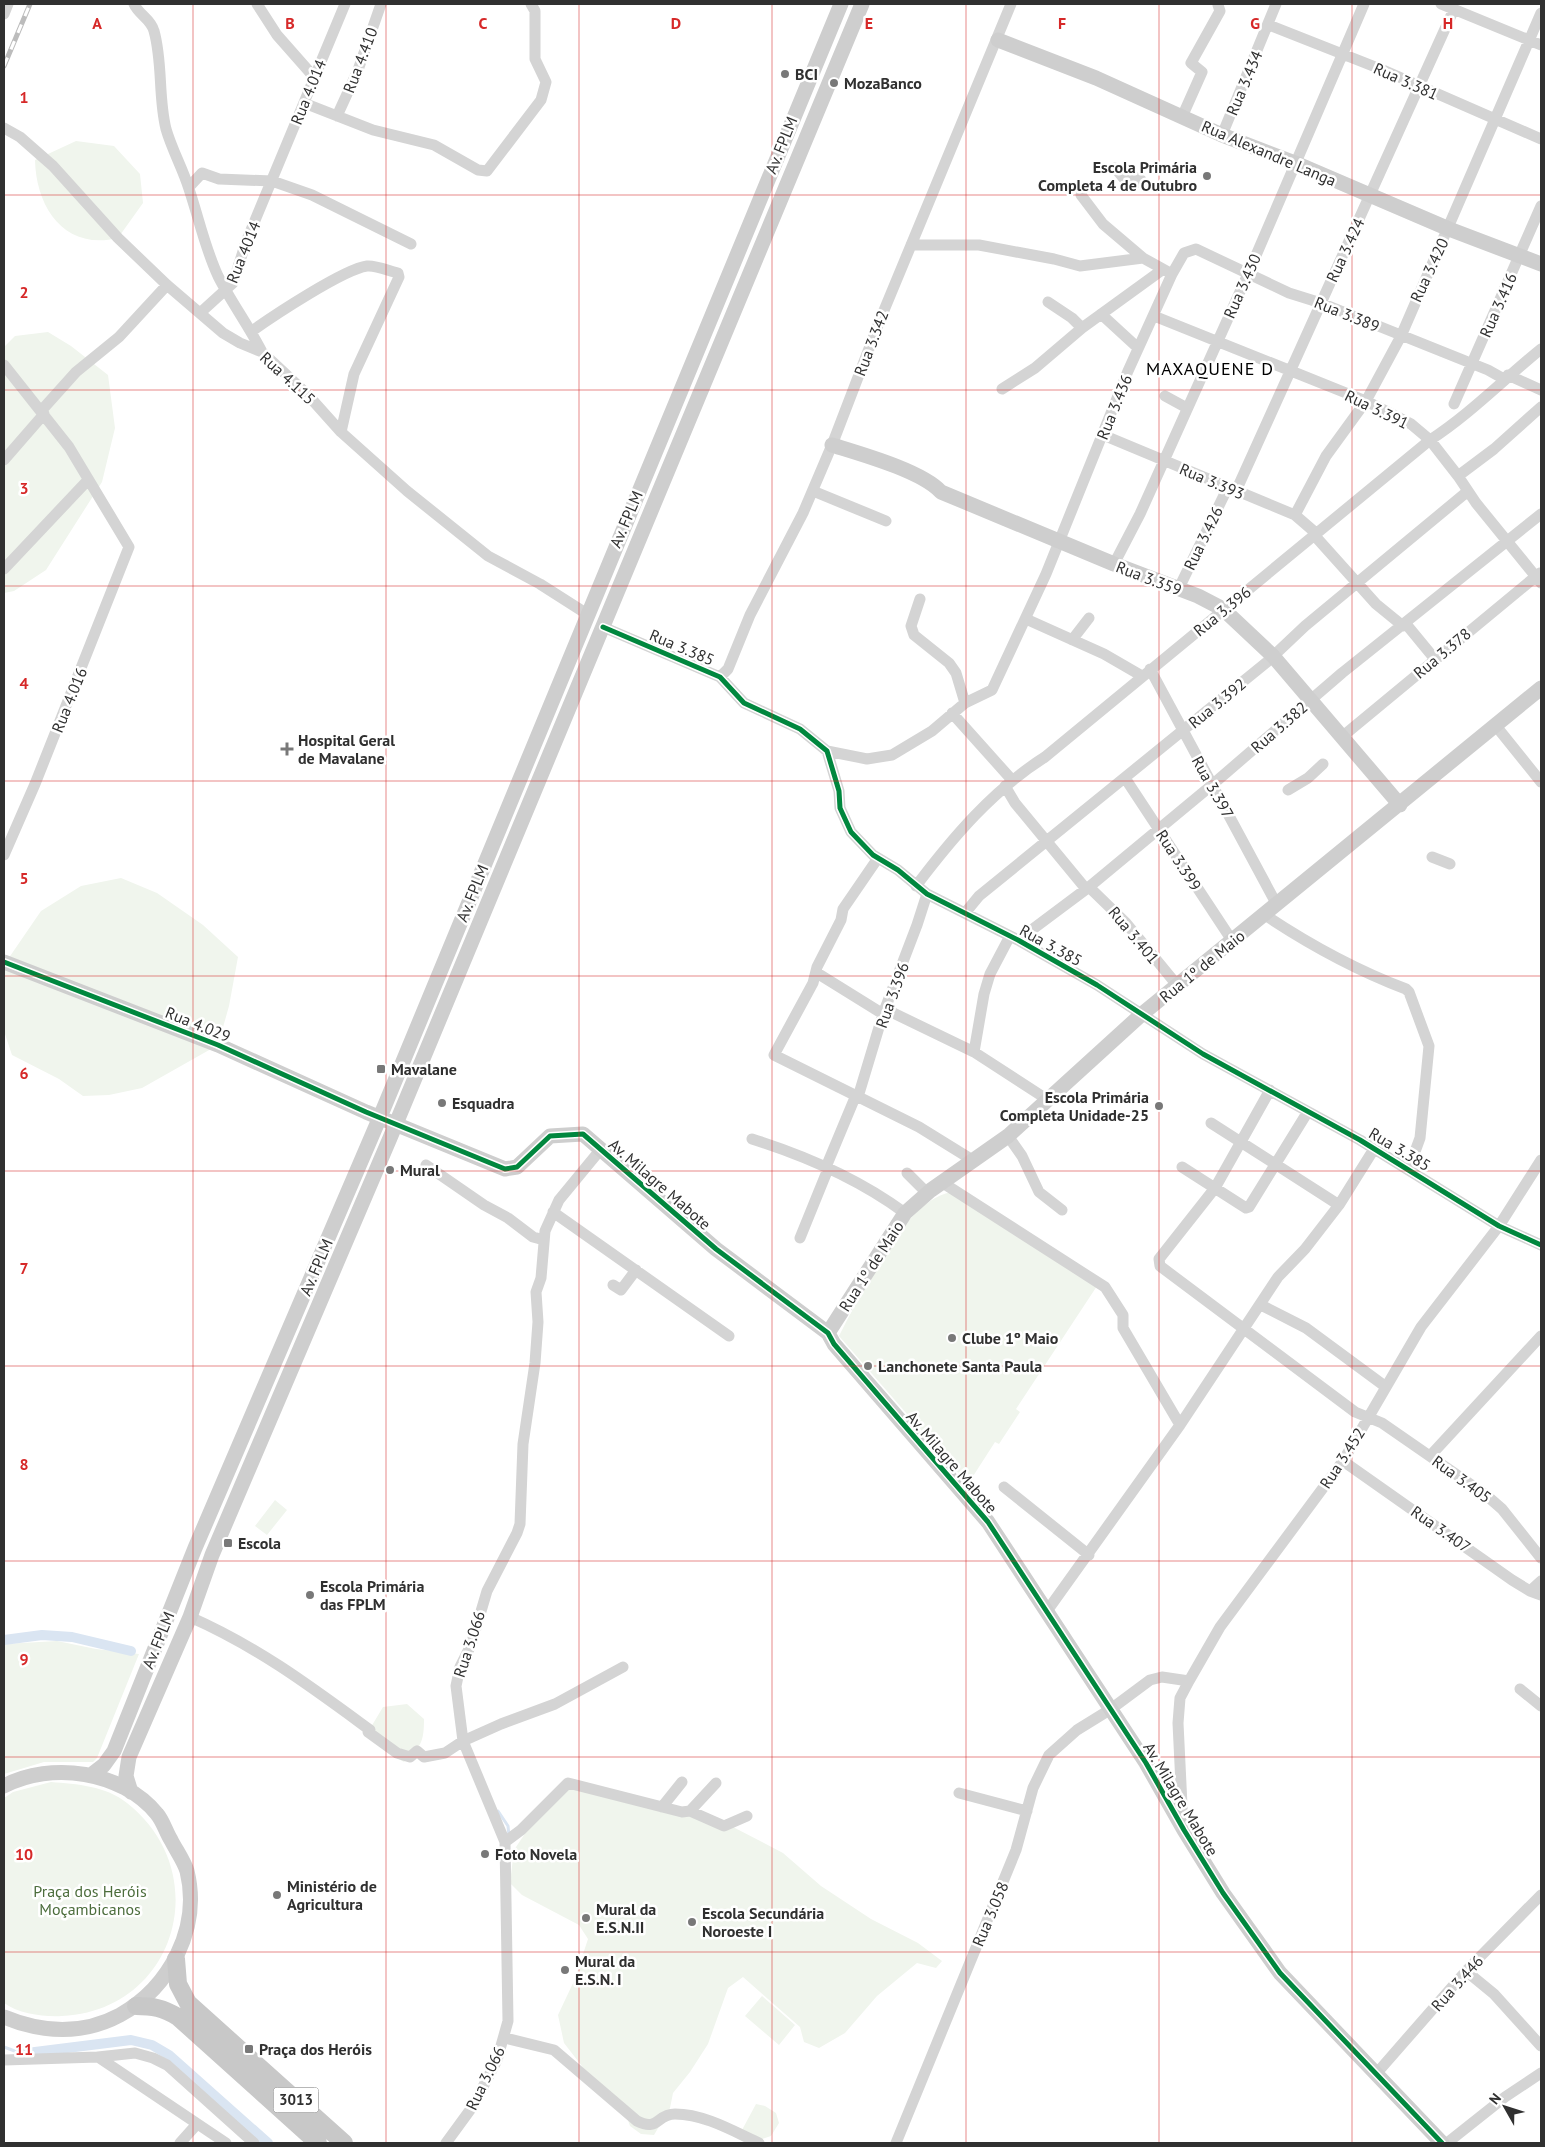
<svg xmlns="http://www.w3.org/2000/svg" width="1545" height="2147" font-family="'PT Sans',sans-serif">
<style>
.green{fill:#f0f5ed}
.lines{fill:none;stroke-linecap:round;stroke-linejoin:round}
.stream{stroke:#dae5f2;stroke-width:3}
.canal{stroke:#dae5f2;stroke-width:10}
.street{stroke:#d4d4d4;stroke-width:11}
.secondary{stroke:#cecece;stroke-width:15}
.primary{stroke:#c8c8c8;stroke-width:18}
.rail-casing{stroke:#bcbcbc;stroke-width:5}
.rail{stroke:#fff;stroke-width:3;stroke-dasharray:9;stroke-linecap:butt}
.cycleway-casing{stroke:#fff;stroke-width:8}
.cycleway{stroke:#00873e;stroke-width:5}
.grid{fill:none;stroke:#d62828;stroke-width:1;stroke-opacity:0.55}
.poi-dot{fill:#787878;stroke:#fff;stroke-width:2}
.labels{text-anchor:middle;stroke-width:5;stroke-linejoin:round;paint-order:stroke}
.shield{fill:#fff;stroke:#6e6e6e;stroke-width:1}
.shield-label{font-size:15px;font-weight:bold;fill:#303030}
.street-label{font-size:16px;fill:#303030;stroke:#fff}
.poi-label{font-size:16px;font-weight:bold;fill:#303030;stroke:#fff;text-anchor:start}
.park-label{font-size:16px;fill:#4c6d3c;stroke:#fff}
.neighbourhood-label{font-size:18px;letter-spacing:1px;fill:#000;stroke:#fff}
.grid-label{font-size:16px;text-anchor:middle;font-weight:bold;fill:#d62828;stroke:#fff;stroke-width:5;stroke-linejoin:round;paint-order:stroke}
</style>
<rect width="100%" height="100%" fill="#fff"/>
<path class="green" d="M 76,141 L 114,146 L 140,174 L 143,203 L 118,238 C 65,251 36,208 35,160 Z
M 48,332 L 71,346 L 108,375 L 115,428 L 102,482 L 46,570 L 14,591 L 4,593 L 4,347 L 15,336 Z
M 121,878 L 157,893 L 203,925 L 238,957 L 229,1006 L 218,1045 L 142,1088 L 109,1095 L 83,1096 L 59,1079 L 12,1055 L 4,1031 L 4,965 L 41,911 L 81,886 Z
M 951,1192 L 1097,1286 L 1016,1409 L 1020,1412 L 999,1444 L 995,1442 L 968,1484 L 839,1336 C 860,1296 903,1201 951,1192 Z
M 275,1500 L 287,1510 L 267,1535 L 255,1526 Z
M 57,1641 L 96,1649 L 139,1654 L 97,1758 L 93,1762 L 44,1762 L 4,1774 L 4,1644 Z
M 407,1704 L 424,1719 C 424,1742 421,1747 404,1762 L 388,1753 L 368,1732 L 383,1707 Z
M 51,1782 C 77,1784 106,1786 127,1803 C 216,1873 176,2011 62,2016 C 44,2017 19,2014 4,2003 L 4,1798 L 13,1792 Z
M 573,1784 L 733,1827 L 783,1853 L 821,1886 L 871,1919 L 918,1943 L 942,1961 L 936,1968 L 917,1963 L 877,1996 L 845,2033 L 819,2048 L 804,2042 L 800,2027 L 743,1977 L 728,1988 L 708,2044 L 690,2072 L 673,2093 L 670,2108 L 654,2135 L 641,2134 L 630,2126 L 622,2103 L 588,2074 L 564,2043 L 558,2015 L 574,1981 L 588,1939 L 579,1925 L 522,1895 L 510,1883 L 514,1850 L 546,1802 Z
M 762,1996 L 795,2025 L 779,2045 L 745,2016 Z
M 756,2104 L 765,2106 L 776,2113 L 779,2123 L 771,2136 L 759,2140 L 742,2130 Z"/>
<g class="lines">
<path class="stream" d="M 498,1811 L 508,1826 L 509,1836
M 4,2047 L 20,2053 L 131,2040 L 152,2045 L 169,2055 L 268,2143"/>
<path class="canal" d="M 4,1640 L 42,1635 L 72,1637 L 131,1651
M 19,2054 L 131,2040 L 152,2045 L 169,2055 L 268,2143"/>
<path class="street" d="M 134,4 C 139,15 151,19 154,31 C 163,63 158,97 166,129 C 172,150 183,169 189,189 C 199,219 205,248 218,276 C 231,302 249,326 262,352
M 257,4 L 277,35 L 314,77
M 1441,4 L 1541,45
M 4,14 L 8,4
M 1269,25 L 1383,70 L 1541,139
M 304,103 L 373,130 L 434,145 L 478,170 L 487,171 L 541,100 L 546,82 L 535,59 L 535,11 L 531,4
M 337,116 L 358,70 L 381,4
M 1182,117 L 1202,72 L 1191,63 L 1220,11 L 1218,5
M 4,128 L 20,137 L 53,166 L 118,238 L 167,285 L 223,333 L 240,343 L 262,352 L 307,394 L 341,432 L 407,491 L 488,556 L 540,584 L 587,614
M 1222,135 L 1276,4
M 1115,168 L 1141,180 L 1136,183 L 1126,181 Z
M 189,187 L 202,173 L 219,179 L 272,181 L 312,195 L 411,244
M 1081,195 L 1103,224 L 1143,258
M 911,245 L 979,245 L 1054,259 L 1080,266 L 1143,258 L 1172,274
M 1048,302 L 1072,318 L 1082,328
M 200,313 L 233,283 L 246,242 L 345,4
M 1101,314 L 1138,348
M 1154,316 L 1366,401 L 1411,424 L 1430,440 L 1458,476 L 1476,503 L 1541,583
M 252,331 C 273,316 344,269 367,266 C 376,265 389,271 398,273 L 399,277 L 354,374 L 341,432
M 4,365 L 69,447 L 129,547 L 35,784 L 4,855
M 1508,375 L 1541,390
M 1002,389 L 1035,368 L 1082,328 L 1162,270
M 1165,396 L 1187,408
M 1454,404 L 1541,206
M 41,411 L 76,372 L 119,337 L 167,285
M 1103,435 L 1295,515 L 1317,534
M 4,460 L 44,414
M 1458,476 L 1494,449 L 1541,407
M 813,491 L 886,521
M 1236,491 L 1454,9
M 1295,515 L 1326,456 L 1366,401 L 1401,336 L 1541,13
M 1315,536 L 1376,604 L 1403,626
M 1114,564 L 1140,514 L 1248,274 L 1364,4
M 4,569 L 88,480
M 1179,588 L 1228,487
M 920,599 L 911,626 L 914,635 L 949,663 L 956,673 L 965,703
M 1026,619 L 1104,654 L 1142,676
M 1406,624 L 1434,658
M 603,627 L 720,677 L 744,703 L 800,729 L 827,751 L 839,791 L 840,808 L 851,832 L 873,855 L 898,870 L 927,894 L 1018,940 L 1097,985 L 1203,1054 L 1360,1140 L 1499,1226 L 1541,1245
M 1072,640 L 1089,618
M 1150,669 L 1277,905
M 720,677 L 728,669 L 750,615 L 803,513 L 832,445 L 880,320 L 1011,4
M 952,713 L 1012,780
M 1496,726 L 1541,782
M 1343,736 L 1540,573
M 827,751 L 867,759 L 892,755 L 932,731 L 965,703 L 992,690 L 1046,574 L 1128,371 L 1172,274 L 1184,253 L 1196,249 L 1289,293 L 1321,303 L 1488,370 L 1504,379
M 1125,778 L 1233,942
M 1005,786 L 1015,803 L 1086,889
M 1288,790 L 1308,778 L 1323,764
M 1432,857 L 1450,864
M 878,858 L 843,909 L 841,920 L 817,967 L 813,983 L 774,1055 L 919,1127 L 974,1161
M 916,886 C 953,837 993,790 1045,757 L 1430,440 C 1470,414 1504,379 1541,349
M 1089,887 L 1126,923 L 1177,985
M 965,913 L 979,896 L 1267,662 L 1305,626 L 1468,491
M 1265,915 C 1310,945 1356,970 1406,989 L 1409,992 L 1429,1046 L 1420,1138 L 1409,1168
M 1018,940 L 1089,887 L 1212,785 L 1342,673 L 1541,514
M 817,973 L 883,1014
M 885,1009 L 974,1052 L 1048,1100
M 974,1052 L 984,994 L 990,974 L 1010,936
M 1270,1090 L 1215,1188 L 1159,1259 L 1160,1266 L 1355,1412 L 1382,1423 L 1486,1495 L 1502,1509 L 1541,1558
M 858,1097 L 883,1014 L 917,925 L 927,894
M 1211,1123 L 1339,1205
M 1008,1136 L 1022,1156 L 1039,1192 L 1062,1210
M 752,1139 C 806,1156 859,1179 905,1213
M 426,1165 L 484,1205 L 508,1218 L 533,1237 L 544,1240
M 826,1167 L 856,1095
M 1182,1167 L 1246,1208 L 1249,1207 L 1307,1113
M 907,1173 L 928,1194
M 943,1183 L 1105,1287 L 1123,1315 L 1123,1328 L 1180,1425
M 553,1212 L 729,1336
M 800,1238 L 828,1169
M 613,1285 L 621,1290 L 636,1270
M 1261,1305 L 1306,1328 L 1386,1387
M 1430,1456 L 1541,1336
M 1343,1461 L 1512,1580 L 1530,1591 L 1541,1595
M 1004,1487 L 1089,1555
M 1530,1591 L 1541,1581
M 1047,1611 L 1180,1425 L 1278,1277 L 1305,1249 L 1339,1205 L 1374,1149
M 190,1617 C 258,1647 310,1686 370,1730 L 368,1732 L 397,1753 L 410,1757 L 417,1751 L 424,1757 L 445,1753 L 463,1741 L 501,1724 L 555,1704 L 623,1667
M 1520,1689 L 1541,1706
M 959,1793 L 1027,1811
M 662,1807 L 682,1782
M 690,1811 L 716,1783
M 1183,1826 L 1178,1723 L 1180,1698 L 1189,1681 L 1220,1627 L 1343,1461 L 1421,1327 L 1499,1226 L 1541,1160
M 505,1842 L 521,1830 L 568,1783 L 682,1812 L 690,1811 L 724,1826 L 747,1816
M 1466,1971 L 1494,1994 L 1541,2046
M 505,2038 L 554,2050 L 637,2121 C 659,2132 656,2114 675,2114 C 704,2114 733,2131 759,2143
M 98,2057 L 226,2143
M 4,2060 L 98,2057 L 135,2053 L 153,2058 L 167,2065 L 254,2143
M 1376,2074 L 1466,1971 L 1541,1895
M 180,2143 L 197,2124
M 446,2143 L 473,2106 L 497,2060 L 508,2021 L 505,1842 L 463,1741 L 456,1686 L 460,1667 L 471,1645 L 487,1591 L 517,1533 L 520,1524 L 523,1444 L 535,1363 L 538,1322 L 536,1292 L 541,1278 L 545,1231 L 559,1200 L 601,1149
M 896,2143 L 1016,1850 L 1033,1788 L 1049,1755 L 1077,1730 L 1111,1709 L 1150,1680 L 1162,1677 L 1189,1681
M 1447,2143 L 1505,2097 L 1541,2073"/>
<path class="secondary" d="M 998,40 L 1096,78 L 1222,135 L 1295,163 L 1449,229 L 1541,264
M 832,445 C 861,454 922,471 941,492 L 1114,564 L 1198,596 L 1223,609 L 1273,656 L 1400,805
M 4,962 L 218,1045 L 366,1112 L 505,1169 L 517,1167 L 550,1136 L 583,1134 L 716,1249 L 828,1333 L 834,1344 L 988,1522 L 1146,1763 L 1184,1830 L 1223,1893 L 1280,1973 L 1442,2143
M 828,1333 L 905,1213 L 931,1190 L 1008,1136 L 1142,1014 L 1541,688
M 91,1775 L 104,1765 L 114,1751 L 195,1548 L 380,1117 L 841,4
M 4,1786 C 51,1761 122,1771 157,1814 C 163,1821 166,1832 171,1840 C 176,1850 184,1861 187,1871 C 201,1928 170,1987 120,2015 C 83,2035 42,2033 4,2017
M 131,1792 L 126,1776 L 129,1757 L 190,1617 L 212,1555 L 390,1138 L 862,4"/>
<path class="primary" d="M 176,1959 L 178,1984 L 188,2003 L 344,2143
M 136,2006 C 153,2006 163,2008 178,2017 L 318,2143"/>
<defs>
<path id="rail" d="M 4,66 L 30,4"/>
</defs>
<use href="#rail" class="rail-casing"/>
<use href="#rail" class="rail"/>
<defs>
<path id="cycleway" d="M 603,627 L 720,677 L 744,703 L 800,729 L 827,751 L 839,791 L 840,808 L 851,832 L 873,855 L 898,870 L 927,894 L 1018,940 L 1097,985 L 1203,1054 L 1360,1140 L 1499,1226 L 1541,1245
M 4,962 L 218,1045 L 366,1112 L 505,1169 L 517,1167 L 550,1136 L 583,1134 L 716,1249 L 828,1333 L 834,1344 L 988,1522 L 1146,1763 L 1184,1830 L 1223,1893 L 1280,1973 L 1442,2143"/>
</defs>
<use href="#cycleway" class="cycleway-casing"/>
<use href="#cycleway" class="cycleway"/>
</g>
<path class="grid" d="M 193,4 L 193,2143M 386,4 L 386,2143M 579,4 L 579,2143M 772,4 L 772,2143M 966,4 L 966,2143M 1159,4 L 1159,2143M 1352,4 L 1352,2143M 4,195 L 1541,195M 4,390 L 1541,390M 4,586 L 1541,586M 4,781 L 1541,781M 4,976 L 1541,976M 4,1171 L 1541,1171M 4,1366 L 1541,1366M 4,1561 L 1541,1561M 4,1757 L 1541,1757M 4,1952 L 1541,1952"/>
<g class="poi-dot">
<circle cx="785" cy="74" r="5"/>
<circle cx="834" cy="83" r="5"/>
<circle cx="1207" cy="176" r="5"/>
<path d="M284.5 741.5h5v5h5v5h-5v5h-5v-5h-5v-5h5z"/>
<rect x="376" y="1064" width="10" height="10" rx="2.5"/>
<circle cx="442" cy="1103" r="5"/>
<circle cx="1159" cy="1106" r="5"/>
<circle cx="390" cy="1170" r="5"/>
<circle cx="952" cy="1338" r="5"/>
<circle cx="868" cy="1366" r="5"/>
<rect x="223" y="1538" width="10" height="10" rx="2.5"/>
<circle cx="310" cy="1595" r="5"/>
<circle cx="485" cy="1854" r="5"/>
<circle cx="277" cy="1895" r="5"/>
<circle cx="586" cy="1918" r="5"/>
<circle cx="692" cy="1922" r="5"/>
<circle cx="565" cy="1970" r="5"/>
<rect x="244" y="2044" width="10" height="10" rx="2.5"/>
</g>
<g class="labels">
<rect class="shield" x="273.5" y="2087.5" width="45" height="25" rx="4"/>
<g class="shield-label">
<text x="296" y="2105">3013</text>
</g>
<g class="street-label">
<text transform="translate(360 60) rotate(-69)" y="6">Rua 4.410</text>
<text transform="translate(1406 81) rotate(24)" y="6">Rua 3.381</text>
<text transform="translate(1244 83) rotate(-67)" y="6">Rua 3.434</text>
<text transform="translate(308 92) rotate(-68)" y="6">Rua 4.014</text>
<text transform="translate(781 145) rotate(-68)" y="6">Av. FPLM</text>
<text transform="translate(1269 153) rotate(23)" y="6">Rua Alexandre Langa</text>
<text transform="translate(1345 250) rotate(-65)" y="6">Rua 3.424</text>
<text transform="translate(243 252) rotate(-68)" y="6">Rua 4014</text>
<text transform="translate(1429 270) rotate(-65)" y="6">Rua 3.420</text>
<text transform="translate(1242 286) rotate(-66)" y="6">Rua 3.430</text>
<text transform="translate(1498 305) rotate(-66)" y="6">Rua 3.416</text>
<text transform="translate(1347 314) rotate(22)" y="6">Rua 3.389</text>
<text transform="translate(871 343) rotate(-69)" y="6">Rua 3.342</text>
<text transform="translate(288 378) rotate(43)" y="6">Rua 4.115</text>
<text transform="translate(1114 407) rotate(-68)" y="6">Rua 3.436</text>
<text transform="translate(1377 409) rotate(26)" y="6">Rua 3.391</text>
<text transform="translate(1212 481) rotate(23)" y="6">Rua 3.393</text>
<text transform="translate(626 519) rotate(-67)" y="6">Av. FPLM</text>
<text transform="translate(1203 538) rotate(-64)" y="6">Rua 3.426</text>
<text transform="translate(1149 578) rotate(21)" y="6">Rua 3.359</text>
<text transform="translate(1222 611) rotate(-39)" y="6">Rua 3.396</text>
<text transform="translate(682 647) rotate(23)" y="6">Rua 3.385</text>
<text transform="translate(1442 653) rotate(-40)" y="6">Rua 3.378</text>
<text transform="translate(69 700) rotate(-68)" y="6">Rua 4.016</text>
<text transform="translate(1217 703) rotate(-39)" y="6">Rua 3.392</text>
<text transform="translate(1279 727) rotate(-41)" y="6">Rua 3.382</text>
<text transform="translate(1213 787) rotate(61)" y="6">Rua 3.397</text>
<text transform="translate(1179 860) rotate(57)" y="6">Rua 3.399</text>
<text transform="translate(472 893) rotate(-68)" y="6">Av. FPLM</text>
<text transform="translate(1134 935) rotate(50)" y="6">Rua 3.401</text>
<text transform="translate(1051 945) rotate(29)" y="6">Rua 3.385</text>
<text transform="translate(1202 966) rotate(-39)" y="6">Rua 1º de Maio</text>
<text transform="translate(892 995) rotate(-70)" y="6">Rua 3.396</text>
<text transform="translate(198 1024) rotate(22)" y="6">Rua 4.029</text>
<text transform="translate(1400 1149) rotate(31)" y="6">Rua 3.385</text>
<text transform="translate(660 1184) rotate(41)" y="6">Av. Milagre Mabote</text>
<text transform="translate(871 1266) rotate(-57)" y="6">Rua 1º de Maio</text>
<text transform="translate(316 1267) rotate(-67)" y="6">Av. FPLM</text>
<text transform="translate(1342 1458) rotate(-57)" y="6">Rua 3.452</text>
<text transform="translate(952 1462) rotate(49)" y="6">Av. Milagre Mabote</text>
<text transform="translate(1462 1479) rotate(36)" y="6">Rua 3.405</text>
<text transform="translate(1441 1529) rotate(35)" y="6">Rua 3.407</text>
<text transform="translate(158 1640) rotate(-68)" y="6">Av. FPLM</text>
<text transform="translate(469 1644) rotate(-72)" y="6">Rua 3.066</text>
<text transform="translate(1181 1799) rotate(59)" y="6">Av. Milagre Mabote</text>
<text transform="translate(990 1914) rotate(-67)" y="6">Rua 3.058</text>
<text transform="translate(1457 1983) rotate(-48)" y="6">Rua 3.446</text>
<text transform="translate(485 2078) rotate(-64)" y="6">Rua 3.066</text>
</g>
<g class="poi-label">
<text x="795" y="80">BCI</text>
<text x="844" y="89">MozaBanco</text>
<text x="1197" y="173" text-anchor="end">Escola Primária<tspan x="1197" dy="18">Completa 4 de Outubro</tspan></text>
<text x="298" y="746">Hospital Geral<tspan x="298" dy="18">de Mavalane</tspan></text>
<text x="391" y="1075">Mavalane</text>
<text x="1149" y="1103" text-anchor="end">Escola Primária<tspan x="1149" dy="18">Completa Unidade-25</tspan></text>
<text x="452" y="1109">Esquadra</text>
<text x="400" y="1176">Mural</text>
<text x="962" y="1344">Clube 1º Maio</text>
<text x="878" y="1372">Lanchonete Santa Paula</text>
<text x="238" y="1549">Escola</text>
<text x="320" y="1592">Escola Primária<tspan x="320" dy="18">das FPLM</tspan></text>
<text x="495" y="1860">Foto Novela</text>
<text x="287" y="1892">Ministério de<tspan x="287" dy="18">Agricultura</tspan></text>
<text x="596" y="1915">Mural da<tspan x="596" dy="18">E.S.N.II</tspan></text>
<text x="702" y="1919">Escola Secundária<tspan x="702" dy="18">Noroeste I</tspan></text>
<text x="575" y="1967">Mural da<tspan x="575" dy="18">E.S.N. I</tspan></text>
<text x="259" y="2055">Praça dos Heróis</text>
</g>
<g class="park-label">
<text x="90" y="1897">Praça dos Heróis<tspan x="90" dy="18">Moçambicanos</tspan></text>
</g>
<g class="neighbourhood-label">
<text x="1210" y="375">MAXAQUENE D</text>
</g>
</g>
<g class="grid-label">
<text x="97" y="29">A</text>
<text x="290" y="29">B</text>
<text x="483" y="29">C</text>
<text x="676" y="29">D</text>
<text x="869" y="29">E</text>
<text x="1062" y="29">F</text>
<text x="1255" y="29">G</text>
<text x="1448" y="29">H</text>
<text x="24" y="103">1</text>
<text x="24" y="298">2</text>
<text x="24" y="494">3</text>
<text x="24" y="689">4</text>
<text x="24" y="884">5</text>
<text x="24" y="1079">6</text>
<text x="24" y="1274">7</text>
<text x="24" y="1470">8</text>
<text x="24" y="1665">9</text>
<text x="24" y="1860">10</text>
<text x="24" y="2055">11</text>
</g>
<rect width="1545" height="2147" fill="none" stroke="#303030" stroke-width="10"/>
<g transform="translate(1505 2107) rotate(309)" stroke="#ffffff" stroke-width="4" paint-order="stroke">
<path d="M0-4L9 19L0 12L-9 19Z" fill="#303030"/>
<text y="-8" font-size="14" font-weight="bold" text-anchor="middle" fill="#303030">N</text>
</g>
</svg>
